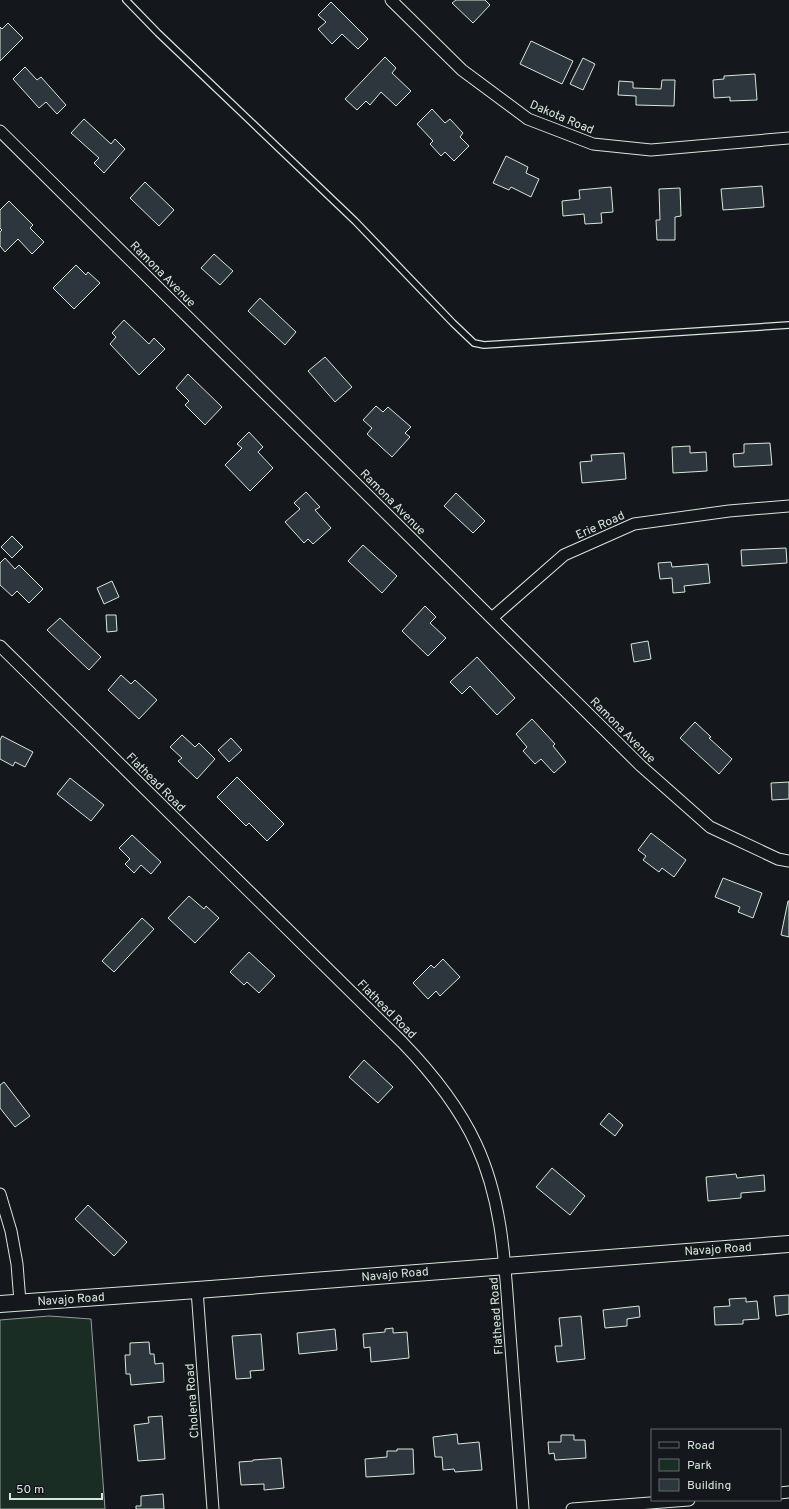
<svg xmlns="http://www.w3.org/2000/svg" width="789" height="1509" font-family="Overpass,sans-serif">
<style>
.green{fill:#1a2d24;stroke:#939e99}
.building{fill:#2c363c;stroke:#d8e6dc}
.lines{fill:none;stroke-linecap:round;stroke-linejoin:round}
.service-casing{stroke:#d8e6dc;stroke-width:8}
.minor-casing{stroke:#d8e6dc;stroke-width:13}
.secondary-casing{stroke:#d8e6dc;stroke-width:18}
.service{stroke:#14181c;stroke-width:5.5}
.minor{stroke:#14181c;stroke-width:11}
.secondary{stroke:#14181c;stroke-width:16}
.labels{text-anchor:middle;stroke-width:3;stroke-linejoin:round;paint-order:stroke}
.street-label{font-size:12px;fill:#d8e6dc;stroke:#14181c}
</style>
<rect width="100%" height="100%" fill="#14181c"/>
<path class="green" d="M 49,1316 L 91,1319 L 105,1509 L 0,1509 L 0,1320 Z"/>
<path class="building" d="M 456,0 L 485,0 L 490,5 L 473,23 L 452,3 Z
M 331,2 L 368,39 L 358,49 L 342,34 L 332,44 L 318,29 L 326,22 L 318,15 Z
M 8,23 L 23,38 L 0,61 L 0,27 L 2,29 Z
M 531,41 L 573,61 L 562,84 L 520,64 Z
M 385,57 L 396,68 L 392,73 L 411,91 L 396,106 L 381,92 L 370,105 L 366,101 L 357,110 L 345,99 Z
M 583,58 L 595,64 L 583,90 L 570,84 Z
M 25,67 L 37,80 L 41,77 L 66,105 L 57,114 L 46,102 L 39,108 L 13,79 Z
M 755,74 L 757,100 L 730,101 L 730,97 L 714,98 L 713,80 L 724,79 L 724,76 Z
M 662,80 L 675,80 L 674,106 L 636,105 L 636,96 L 618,95 L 619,81 L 633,82 L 633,88 L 661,89 Z
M 432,109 L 445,123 L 450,119 L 463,133 L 460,137 L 469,146 L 454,161 L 445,152 L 441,156 L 430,144 L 433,141 L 417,124 Z
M 84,119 L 111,144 L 115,139 L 125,149 L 104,173 L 94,163 L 99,158 L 71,133 Z
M 506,156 L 528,167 L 526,173 L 539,179 L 531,197 L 511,187 L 509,190 L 493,183 Z
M 145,182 L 174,210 L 159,226 L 130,198 Z
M 762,186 L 764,207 L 723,210 L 721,189 Z
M 611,187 L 613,212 L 601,213 L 602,223 L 585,224 L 584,214 L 563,216 L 562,201 L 580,199 L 579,190 Z
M 680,188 L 681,216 L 675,217 L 675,240 L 657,240 L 656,220 L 660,220 L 659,189 Z
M 9,201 L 33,225 L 30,228 L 44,242 L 32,254 L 18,239 L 5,252 L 0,246 L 0,232 L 2,230 L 0,228 L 0,210 Z
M 214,254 L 233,271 L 220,285 L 201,268 Z
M 76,265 L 86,275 L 88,272 L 100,283 L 74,309 L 53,288 Z
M 260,298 L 296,332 L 285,345 L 248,311 Z
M 124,320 L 149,344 L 154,338 L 165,349 L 139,375 L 110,344 L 116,337 L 112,333 Z
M 325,357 L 352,387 L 335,402 L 308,371 Z
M 188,374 L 222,407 L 205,425 L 185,405 L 189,401 L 176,388 Z
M 376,406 L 383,412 L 388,407 L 411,427 L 405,433 L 410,437 L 392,457 L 367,434 L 372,428 L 363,420 Z
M 249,432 L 263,447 L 258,452 L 273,468 L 250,491 L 225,465 L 242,448 L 237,444 Z
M 770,443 L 772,465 L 734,467 L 733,454 L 744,453 L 744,444 Z
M 690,446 L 690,453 L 706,452 L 707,471 L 673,473 L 672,447 Z
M 624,453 L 626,479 L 582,483 L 580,462 L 592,461 L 591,455 Z
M 306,492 L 320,507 L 315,510 L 331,528 L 313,544 L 308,539 L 304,543 L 285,522 L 300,509 L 294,503 Z
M 456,493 L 485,521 L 473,533 L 444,506 Z
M 12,536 L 23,547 L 12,558 L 1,547 Z
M 363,545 L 397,576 L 382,593 L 348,561 Z
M 786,548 L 787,563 L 742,566 L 741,550 Z
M 5,558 L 15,569 L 19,565 L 43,589 L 29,603 L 17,591 L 12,596 L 0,585 L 0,563 Z
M 671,562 L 672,567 L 708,564 L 710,583 L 684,586 L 685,592 L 673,593 L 672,578 L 660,579 L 658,563 Z
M 112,581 L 119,597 L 104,604 L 97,588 Z
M 425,606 L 436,617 L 430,623 L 446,638 L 428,656 L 402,631 Z
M 106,615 L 116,615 L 117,631 L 107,632 Z
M 60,618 L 101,657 L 89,670 L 47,630 Z
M 648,641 L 651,659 L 634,662 L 631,644 Z
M 477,657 L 515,698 L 497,715 L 470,686 L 462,694 L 450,682 Z
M 121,675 L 131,684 L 135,680 L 157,700 L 139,719 L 108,690 Z
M 532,719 L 555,744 L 553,746 L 566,762 L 554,773 L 541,759 L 535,764 L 523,751 L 527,747 L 516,734 Z
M 695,722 L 711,737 L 709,738 L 732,759 L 719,774 L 680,738 Z
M 182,735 L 195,747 L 199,743 L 215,759 L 197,779 L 178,761 L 182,758 L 170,747 Z
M 2,736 L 33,752 L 25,767 L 15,762 L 13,766 L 0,759 L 0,740 Z
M 231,738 L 242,750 L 229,762 L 218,750 Z
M 237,777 L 284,824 L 267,841 L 249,823 L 246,826 L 217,797 Z
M 70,778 L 104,805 L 91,821 L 57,794 Z
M 789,782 L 789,799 L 772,800 L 771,783 Z
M 651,833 L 686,860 L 674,877 L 662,868 L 659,872 L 643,860 L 646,856 L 638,850 Z
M 132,835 L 161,862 L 151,874 L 141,865 L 134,873 L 125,864 L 130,859 L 119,848 Z
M 723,878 L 762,893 L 753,918 L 738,912 L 740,907 L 715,897 Z
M 189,896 L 204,909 L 206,906 L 219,918 L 195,943 L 168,918 Z
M 788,901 L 789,901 L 789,937 L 781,935 Z
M 142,918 L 154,929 L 114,972 L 102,961 Z
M 249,952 L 275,976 L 259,993 L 247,982 L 244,985 L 230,972 Z
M 443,959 L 460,977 L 440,996 L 436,991 L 428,999 L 413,983 L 431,965 L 434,968 Z
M 364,1060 L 393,1087 L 378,1103 L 349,1077 Z
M 4,1082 L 30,1116 L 15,1127 L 0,1108 L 0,1085 Z
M 609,1113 L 623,1125 L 615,1136 L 600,1124 Z
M 552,1168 L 585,1196 L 570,1215 L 536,1187 Z
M 736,1174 L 737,1178 L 764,1175 L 765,1191 L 741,1193 L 741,1198 L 708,1201 L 706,1177 Z
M 88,1205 L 127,1242 L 114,1256 L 75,1219 Z
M 789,1295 L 789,1314 L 776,1316 L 774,1296 Z
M 746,1298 L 746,1302 L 757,1301 L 759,1319 L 743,1320 L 743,1324 L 715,1325 L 714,1307 L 730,1306 L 729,1299 Z
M 639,1306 L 640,1317 L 627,1319 L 627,1326 L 605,1328 L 603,1310 Z
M 581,1316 L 585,1359 L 557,1362 L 555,1346 L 562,1346 L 559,1318 Z
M 393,1328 L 393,1333 L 407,1332 L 409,1358 L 371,1362 L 370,1347 L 364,1348 L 363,1334 L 385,1332 L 385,1329 Z
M 335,1329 L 337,1350 L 299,1354 L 297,1333 Z
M 261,1334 L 264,1370 L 250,1371 L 251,1378 L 236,1379 L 232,1336 Z
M 149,1342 L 150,1354 L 154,1354 L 155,1364 L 163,1363 L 164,1382 L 131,1385 L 130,1374 L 126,1374 L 125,1355 L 130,1355 L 130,1343 Z
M 162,1416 L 165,1459 L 138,1461 L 134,1425 L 149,1423 L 148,1417 Z
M 457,1434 L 458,1444 L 479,1442 L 482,1470 L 455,1472 L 454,1469 L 443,1470 L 442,1457 L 435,1457 L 433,1437 Z
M 561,1435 L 574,1435 L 574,1440 L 585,1440 L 586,1458 L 555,1460 L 554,1453 L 549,1454 L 548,1442 L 561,1442 Z
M 397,1449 L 413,1449 L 414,1474 L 366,1477 L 365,1459 L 387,1457 L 387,1451 L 397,1451 Z
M 281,1458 L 284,1488 L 264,1490 L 264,1484 L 241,1485 L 239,1462 L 253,1461 L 253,1460 Z
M 163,1494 L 164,1509 L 136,1509 L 136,1506 L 141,1506 L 141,1496 Z"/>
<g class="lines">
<defs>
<path id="service" d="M 126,0 L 158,33 L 355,221 L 453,323 L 474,343 L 484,345 L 500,344 L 789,325"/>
<path id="minor" d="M 391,0 L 462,70 L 528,119 L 593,144 L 651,150 L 789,138
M 0,131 L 641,766 L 710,827 L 778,859 L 789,861
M 492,618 L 564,555 L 634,524 L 729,511 L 789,506
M 0,646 L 402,1042 C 432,1073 458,1105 476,1144 C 504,1204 505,1270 510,1334 C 514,1392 519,1451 523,1509
M 0,1194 L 11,1231 L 17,1264 L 20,1302
M 197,1290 L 213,1509
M 780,1493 L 789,1492
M 572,1509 L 689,1500"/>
<path id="secondary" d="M 0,1304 L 197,1290 L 789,1244"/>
</defs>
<use href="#service" class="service-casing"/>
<use href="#minor" class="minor-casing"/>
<use href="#secondary" class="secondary-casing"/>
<use href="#service" class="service"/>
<use href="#minor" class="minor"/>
<use href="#secondary" class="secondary"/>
</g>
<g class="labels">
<g class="street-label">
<text transform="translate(562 117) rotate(23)" y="4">Dakota Road</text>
<text transform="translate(163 274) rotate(45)" y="4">Ramona Avenue</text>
<text transform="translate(393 502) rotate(45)" y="4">Ramona Avenue</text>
<text transform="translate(600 525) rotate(-24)" y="4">Erie Road</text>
<text transform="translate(623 730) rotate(45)" y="4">Ramona Avenue</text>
<text transform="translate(156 782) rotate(45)" y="4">Flathead Road</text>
<text transform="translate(387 1009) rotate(45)" y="4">Flathead Road</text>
<text transform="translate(718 1249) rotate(-4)" y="4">Navajo Road</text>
<text transform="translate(395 1274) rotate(-5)" y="4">Navajo Road</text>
<text transform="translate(71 1299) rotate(-4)" y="4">Navajo Road</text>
<text transform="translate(496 1316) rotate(-94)" y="4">Flathead Road</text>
<text transform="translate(192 1401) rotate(-94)" y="4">Cholena Road</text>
</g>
</g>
<rect x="651" y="1429" width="130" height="72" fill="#14181c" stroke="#626a69"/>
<rect x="659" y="1442" width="20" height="6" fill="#14181c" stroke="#626a69"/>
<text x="687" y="1449" font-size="12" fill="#d8e6dc">Road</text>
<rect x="659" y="1459" width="20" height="12" fill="#1a2d24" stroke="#626a69"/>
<text x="687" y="1469" font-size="12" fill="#d8e6dc">Park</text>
<rect x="659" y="1479" width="20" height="12" fill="#2c363c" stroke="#626a69"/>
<text x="687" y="1489" font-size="12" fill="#d8e6dc">Building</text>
<path d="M10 1493v6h92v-6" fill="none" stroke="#d8e6dc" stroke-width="2"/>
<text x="16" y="1493" font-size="12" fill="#d8e6dc" stroke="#14181c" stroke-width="3" paint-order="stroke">50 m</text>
</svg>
